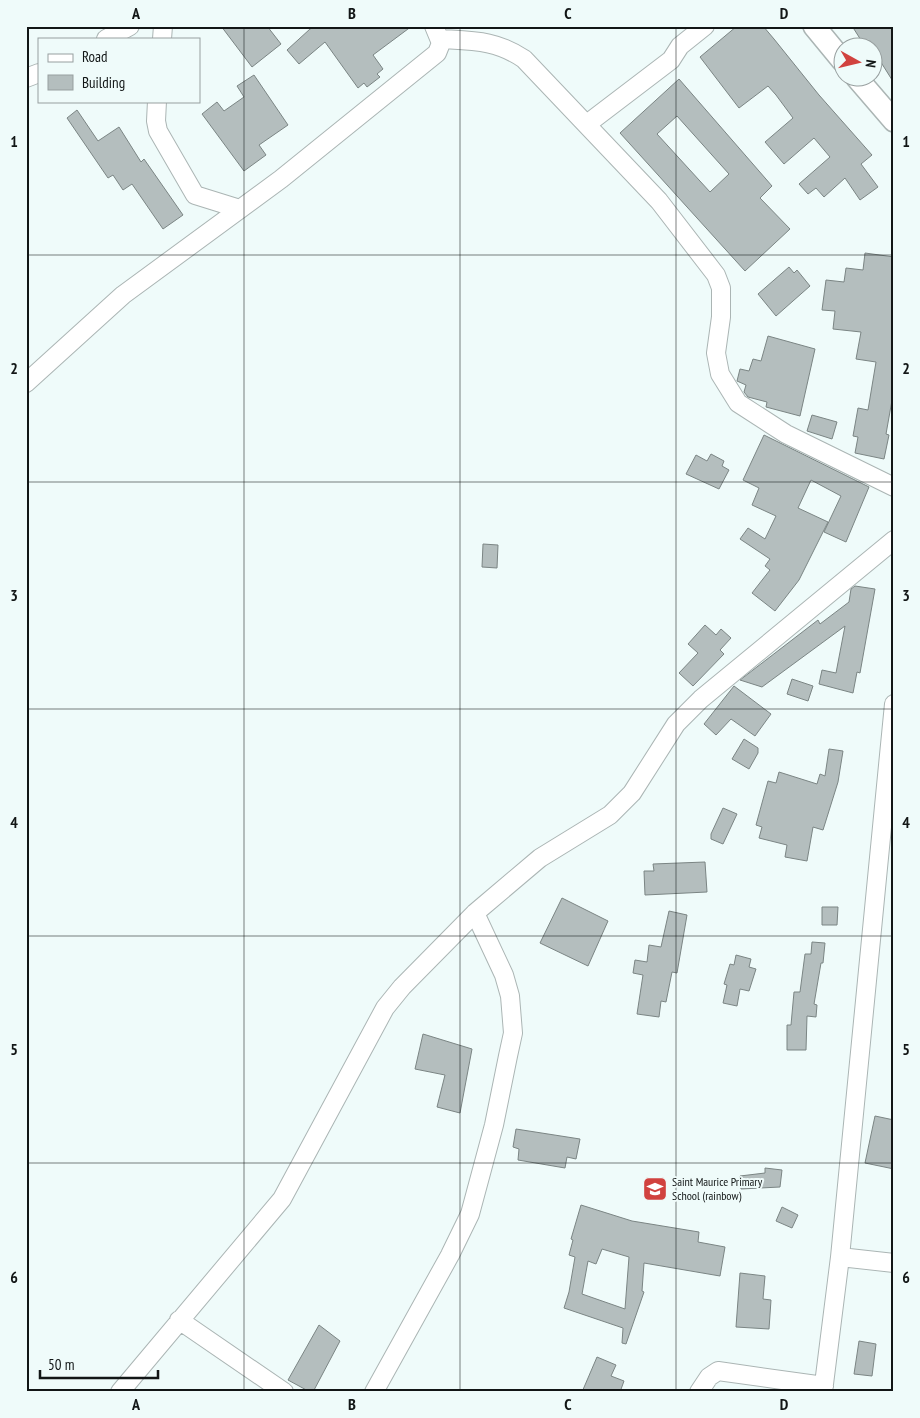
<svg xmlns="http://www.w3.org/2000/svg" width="920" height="1418" font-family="'PT Sans Narrow',sans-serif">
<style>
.building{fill:#b4bebe;stroke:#7b8584;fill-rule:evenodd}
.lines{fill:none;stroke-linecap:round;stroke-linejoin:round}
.minor-casing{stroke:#abb5b4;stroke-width:20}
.tertiary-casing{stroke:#abb5b4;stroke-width:24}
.minor{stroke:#fff;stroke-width:18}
.tertiary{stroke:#fff;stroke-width:21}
.grid{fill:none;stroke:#121616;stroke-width:1;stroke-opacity:0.55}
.labels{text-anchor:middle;stroke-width:4;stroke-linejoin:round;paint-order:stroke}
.poi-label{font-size:12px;fill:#121616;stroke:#effbfa;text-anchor:start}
.neatline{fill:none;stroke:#121616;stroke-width:2}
.grid-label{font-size:16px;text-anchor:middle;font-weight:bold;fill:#121616}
</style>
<rect width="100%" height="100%" fill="#effbfa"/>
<path class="building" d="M 221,26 L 267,26 L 281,44 L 252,67 Z
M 318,26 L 412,26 L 373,55 L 383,69 L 377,74 L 380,77 L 367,87 L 364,83 L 358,88 L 325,42 L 299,64 L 287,50 L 310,29 Z
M 737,26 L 763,26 L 774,39 L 819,95 L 872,155 L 861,164 L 878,187 L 860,200 L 845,178 L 824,197 L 816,188 L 808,194 L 799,184 L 830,157 L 814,138 L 784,164 L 765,142 L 793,118 L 776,95 L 768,86 L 739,108 L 700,57 Z
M 852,26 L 894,26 L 894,83 L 872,48 L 866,48 Z
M 254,75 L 288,125 L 259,145 L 266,155 L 244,171 L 202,114 L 217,102 L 224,111 L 244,97 L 237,86 Z
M 679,79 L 772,186 L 760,198 L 790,229 L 745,271 L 620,133 ZM 677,116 L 729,174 L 710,192 L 657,134 Z
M 77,110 L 98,141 L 119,127 L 141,162 L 144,159 L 183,215 L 163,229 L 132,184 L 123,190 L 113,175 L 108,178 L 67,118 Z
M 865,253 L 894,257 L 894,389 L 886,434 L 889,435 L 884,459 L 855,453 L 858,437 L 853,436 L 858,408 L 868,410 L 876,362 L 856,359 L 861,332 L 833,329 L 835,311 L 822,310 L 826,280 L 844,282 L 846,268 L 863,270 Z
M 789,267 L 794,273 L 797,270 L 810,286 L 776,316 L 758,294 Z
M 768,336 L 815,349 L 800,416 L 766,407 L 767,402 L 748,397 L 744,392 L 746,385 L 737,381 L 740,369 L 749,371 L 753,359 L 761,361 Z
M 812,415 L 837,422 L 832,439 L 807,431 Z
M 764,435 L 869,487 L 846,542 L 824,532 L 841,496 L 811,480 L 798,508 L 828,522 L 799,580 L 775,611 L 752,593 L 770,570 L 765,566 L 770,559 L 740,539 L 748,528 L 765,539 L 776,516 L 752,505 L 759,488 L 743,480 Z
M 711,454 L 724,461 L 722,466 L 729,470 L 719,489 L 686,474 L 696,455 L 707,461 Z
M 483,544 L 498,545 L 497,568 L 482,567 Z
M 855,586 L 875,589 L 860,673 L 857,672 L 853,693 L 819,684 L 822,670 L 836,673 L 845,626 L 762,687 L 740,680 L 818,620 L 820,624 L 849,602 L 851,589 Z
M 705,625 L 716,635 L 721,629 L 731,638 L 720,650 L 724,654 L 693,686 L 679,673 L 698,653 L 688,644 Z
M 792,679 L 813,686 L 808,701 L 787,694 Z
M 734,686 L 771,714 L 755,736 L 731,719 L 716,735 L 704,724 Z
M 744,739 L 758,748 L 758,753 L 749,769 L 732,759 Z
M 829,749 L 843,751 L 838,782 L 823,830 L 813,827 L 807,861 L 785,857 L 787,845 L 759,838 L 762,827 L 756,825 L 768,781 L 776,783 L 779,772 L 817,784 L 820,774 L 825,776 Z
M 723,808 L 737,814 L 723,844 L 711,839 L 711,834 Z
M 705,862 L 707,892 L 645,895 L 644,871 L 654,871 L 653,864 Z
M 562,898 L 608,921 L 588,966 L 540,943 Z
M 822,907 L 838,907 L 837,925 L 822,925 Z
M 669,911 L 687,915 L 677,973 L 672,972 L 666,1002 L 661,1001 L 659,1017 L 637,1014 L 643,975 L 633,973 L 635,960 L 647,962 L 649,945 L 661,947 Z
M 812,942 L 825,943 L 823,963 L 821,963 L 814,1004 L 817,1005 L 816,1017 L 807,1016 L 806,1050 L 787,1050 L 787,1025 L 791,1025 L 794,992 L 800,992 L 805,954 L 811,954 Z
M 736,955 L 751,959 L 749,967 L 756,969 L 749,991 L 740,989 L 737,1006 L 723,1003 L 727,985 L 724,984 L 730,964 L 734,965 Z
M 423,1034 L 472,1049 L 460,1113 L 437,1107 L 445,1075 L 415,1069 Z
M 875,1116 L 894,1120 L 894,1169 L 865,1163 Z
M 516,1129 L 580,1139 L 576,1159 L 567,1157 L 565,1168 L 518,1160 L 519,1149 L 513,1147 Z
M 765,1168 L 782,1170 L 780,1187 L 741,1189 L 740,1176 L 765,1173 Z
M 581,1205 L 632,1221 L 699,1232 L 698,1242 L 725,1247 L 720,1276 L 644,1263 L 642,1291 L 644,1292 L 626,1344 L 622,1343 L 623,1328 L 564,1308 L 569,1292 L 575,1257 L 569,1255 L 573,1240 L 571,1239 ZM 602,1249 L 629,1257 L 625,1309 L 582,1294 L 588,1261 L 596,1264 Z
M 782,1207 L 798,1215 L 792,1228 L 776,1221 Z
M 740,1273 L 765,1276 L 763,1299 L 771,1300 L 769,1329 L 736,1327 Z
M 319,1325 L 340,1341 L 313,1392 L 310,1392 L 288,1380 Z
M 859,1341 L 876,1344 L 872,1376 L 854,1374 Z
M 597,1357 L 616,1365 L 611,1376 L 624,1381 L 620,1392 L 582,1392 Z"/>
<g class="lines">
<defs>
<path id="minor" d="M 106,39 L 130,26
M 162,39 L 163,26
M 440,39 C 473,41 496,40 524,59 L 659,201 L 716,275 L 721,288 L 721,317 L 716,353 L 720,374 L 738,403 L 786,434 L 894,487
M 26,78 L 39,73
M 157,101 L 156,121 L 158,131 L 195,195 L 240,209
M 587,124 L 671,60 L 680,46 L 705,26
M 26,383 L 123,295 L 281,179 L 437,53 L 441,43 L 434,26
M 840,1257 L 894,1263
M 179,1320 L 284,1392
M 120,1392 L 282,1199 L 385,1008 L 402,987 L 475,913 L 540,858 L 610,815 L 632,793 L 676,724 L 701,699 L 894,540
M 374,1392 L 450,1255 L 470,1214 L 494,1125 L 508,1056 L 513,1033 L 510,996 L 504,975 L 475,913
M 699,1392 L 709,1377 L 718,1371 L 824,1386
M 823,1392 L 840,1257 L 894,704"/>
<path id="tertiary" d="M 814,26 L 842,60
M 857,78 L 894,121"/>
</defs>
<use href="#minor" class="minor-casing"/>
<use href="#tertiary" class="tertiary-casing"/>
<use href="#minor" class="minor"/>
<use href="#tertiary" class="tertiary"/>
</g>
<path class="grid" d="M 244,26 L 244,1392M 460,26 L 460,1392M 676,26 L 676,1392M 26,255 L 894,255M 26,482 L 894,482M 26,709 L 894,709M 26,936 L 894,936M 26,1163 L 894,1163"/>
<defs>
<symbol id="school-square" viewBox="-11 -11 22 22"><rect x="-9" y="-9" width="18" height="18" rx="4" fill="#d1423f" stroke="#effbfa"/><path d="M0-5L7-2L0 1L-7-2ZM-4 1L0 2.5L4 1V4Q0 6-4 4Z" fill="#fff"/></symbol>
</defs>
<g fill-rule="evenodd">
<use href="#school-square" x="641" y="1175" width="28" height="28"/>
</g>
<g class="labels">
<g class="poi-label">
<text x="672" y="1186">Saint Maurice Primary<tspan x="672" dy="14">School (rainbow)</tspan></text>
</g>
</g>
<rect width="920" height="1418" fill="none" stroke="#effbfa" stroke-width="55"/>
<rect x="38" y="38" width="162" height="65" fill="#effbfa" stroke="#979f9f"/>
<rect x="48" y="54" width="25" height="8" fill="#ffffff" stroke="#979f9f"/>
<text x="82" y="62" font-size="15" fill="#121616">Road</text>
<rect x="48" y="75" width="25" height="15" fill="#b4bebe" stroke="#979f9f"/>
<text x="82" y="88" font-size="15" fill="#121616">Building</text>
<g transform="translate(858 62) rotate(98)"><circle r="24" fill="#effbfa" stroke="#979f9f"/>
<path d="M0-4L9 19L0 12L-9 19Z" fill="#d1423f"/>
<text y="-8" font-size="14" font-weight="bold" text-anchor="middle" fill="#121616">N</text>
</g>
<path d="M40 1370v8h118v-8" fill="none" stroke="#121616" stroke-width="2.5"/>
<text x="48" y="1370" font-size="15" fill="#121616" stroke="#effbfa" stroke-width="4" paint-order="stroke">50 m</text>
<rect x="28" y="28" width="864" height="1362" class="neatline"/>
<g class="grid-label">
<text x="136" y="19">A</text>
<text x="352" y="19">B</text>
<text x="568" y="19">C</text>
<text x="784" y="19">D</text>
<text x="14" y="147">1</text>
<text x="906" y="147">1</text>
<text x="14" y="374">2</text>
<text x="906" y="374">2</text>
<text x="14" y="601">3</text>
<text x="906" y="601">3</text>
<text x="14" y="828">4</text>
<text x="906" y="828">4</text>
<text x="14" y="1055">5</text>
<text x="906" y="1055">5</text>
<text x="14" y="1283">6</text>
<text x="906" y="1283">6</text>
<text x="136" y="1410">A</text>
<text x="352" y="1410">B</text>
<text x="568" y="1410">C</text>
<text x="784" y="1410">D</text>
</g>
</svg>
